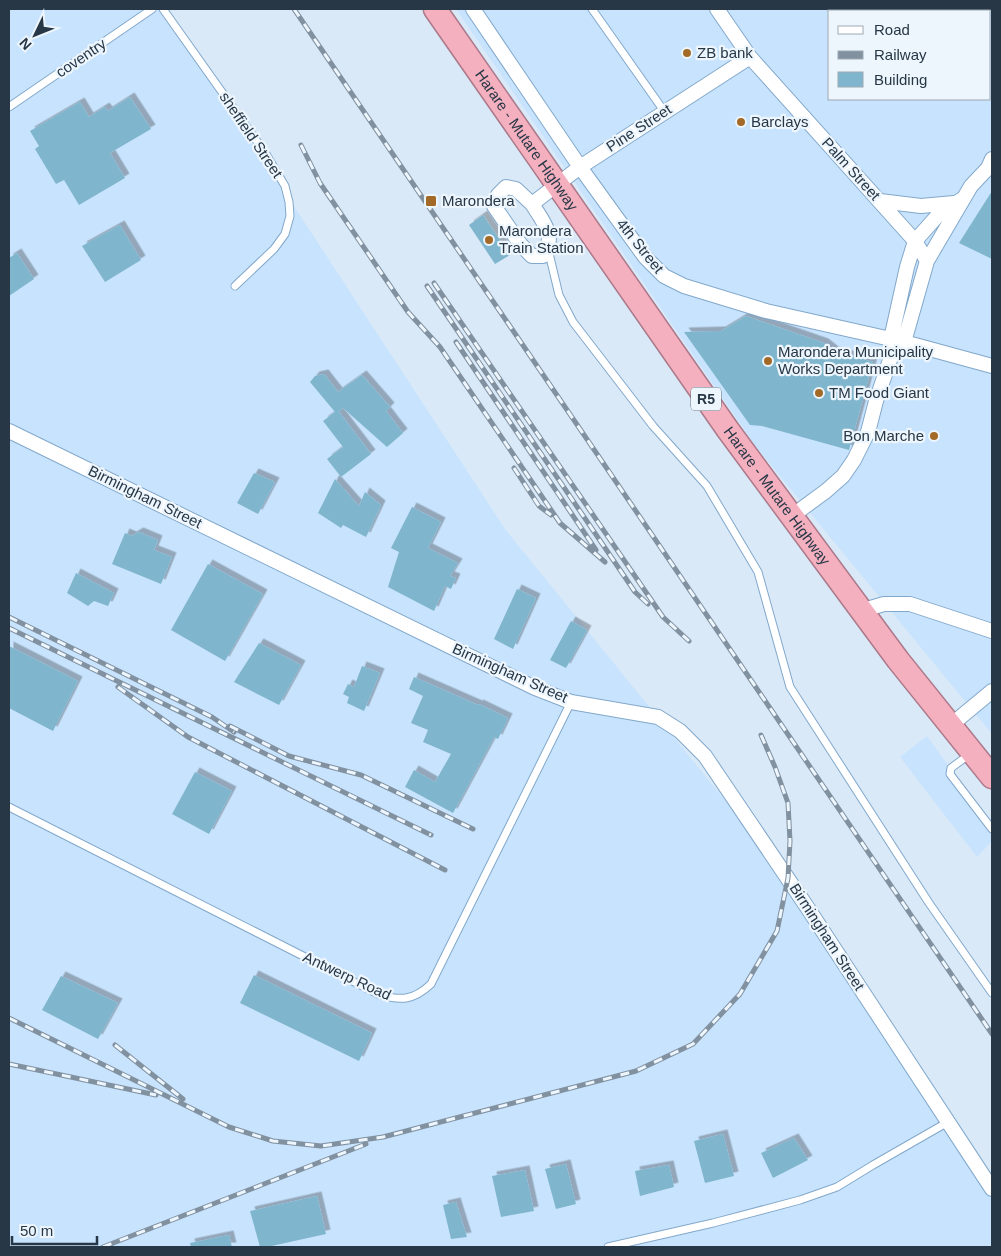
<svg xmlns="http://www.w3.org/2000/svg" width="1001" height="1256" font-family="Helvetica,sans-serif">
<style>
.built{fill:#c8e3fd;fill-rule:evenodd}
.building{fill:#7fb6cd;filter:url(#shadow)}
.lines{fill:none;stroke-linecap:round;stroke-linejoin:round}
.service-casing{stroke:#82a8cb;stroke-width:9}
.minor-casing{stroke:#82a8cb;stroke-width:16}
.trunk-casing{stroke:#ab798a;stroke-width:25}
.service{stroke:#fff;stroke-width:7}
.minor{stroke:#fff;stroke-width:14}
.trunk{stroke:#f4b0bf;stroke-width:22}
.rail-casing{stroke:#8191a0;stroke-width:5}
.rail{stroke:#edf5fd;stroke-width:3;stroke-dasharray:9;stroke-linecap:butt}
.poi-dot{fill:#a26927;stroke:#edf5fd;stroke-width:2}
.labels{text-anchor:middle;stroke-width:4.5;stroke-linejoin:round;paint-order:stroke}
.shield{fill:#edf5fd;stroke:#62707d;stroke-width:1}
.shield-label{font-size:14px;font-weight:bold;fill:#273746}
.poi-label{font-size:15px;fill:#273746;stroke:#edf5fd;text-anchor:start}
.street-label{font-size:15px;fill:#273746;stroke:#edf5fd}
</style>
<defs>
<filter id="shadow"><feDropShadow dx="4.5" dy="-4.5" stdDeviation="0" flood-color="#0004"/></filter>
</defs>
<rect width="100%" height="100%" fill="#d9e9f8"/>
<path class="built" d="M 9,9 L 165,9 L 505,529 L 788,878 L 992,1178 L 992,1247 L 9,1247 Z
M 456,9 L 992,9 L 992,734 L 756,447 ZM 830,11 L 990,11 L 990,99 L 830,99 Z
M 927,736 L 992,826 L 992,841 L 977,857 L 900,757 Z"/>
<path class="building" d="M 130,97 L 151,129 L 110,153 L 125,178 L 79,205 L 64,180 L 56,184 L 35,149 L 39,146 L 30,131 L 80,102 L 89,117 L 105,107 L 108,111 Z
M 992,191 L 992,259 L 959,243 Z
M 483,215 L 510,255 L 495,264 L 469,225 Z
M 120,225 L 141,260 L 105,282 L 82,246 Z
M 17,253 L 34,279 L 9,296 L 9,258 Z
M 746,316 L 824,343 L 834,351 L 873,362 L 849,450 L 762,426 L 750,425 L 684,332 L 721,331 Z
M 324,374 L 338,392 L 362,375 L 390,407 L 386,411 L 403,433 L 387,447 L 343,408 L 339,412 L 371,454 L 341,477 L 327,459 L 343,447 L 323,421 L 335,412 L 310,382 L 315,376 Z
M 254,473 L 275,482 L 258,514 L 237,503 Z
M 335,479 L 359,506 L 365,492 L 381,505 L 366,537 L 343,525 L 341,528 L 318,513 Z
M 412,507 L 441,522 L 428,548 L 458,563 L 450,576 L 456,578 L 451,589 L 445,586 L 434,611 L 388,587 L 399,552 L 391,548 Z
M 139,532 L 158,540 L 154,550 L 172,557 L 161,584 L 112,564 L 125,533 L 132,536 Z
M 208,564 L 263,594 L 225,661 L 171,630 Z
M 76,573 L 114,593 L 108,606 L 94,601 L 88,606 L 67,593 Z
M 517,589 L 536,598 L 513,649 L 494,639 Z
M 571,621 L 587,630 L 566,668 L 550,660 Z
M 259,643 L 301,665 L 279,705 L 234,682 Z
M 9,646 L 78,681 L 53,731 L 9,708 Z
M 362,666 L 380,673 L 364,711 L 347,703 L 349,697 L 343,694 L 348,684 L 354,687 Z
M 414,677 L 478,705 L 479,704 L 508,718 L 498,739 L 494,737 L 453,813 L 405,787 L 414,770 L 435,782 L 451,754 L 423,742 L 428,730 L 411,723 L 423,696 L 409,689 Z
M 195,772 L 232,791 L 209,834 L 172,814 Z
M 254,975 L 372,1033 L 359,1061 L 240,1003 Z
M 61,976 L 118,1003 L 98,1039 L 42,1010 Z
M 723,1134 L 734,1176 L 705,1183 L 694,1141 Z
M 794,1138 L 808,1160 L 773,1178 L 761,1153 Z
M 566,1164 L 576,1204 L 556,1209 L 545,1169 Z
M 669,1165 L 674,1187 L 640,1196 L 635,1171 Z
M 525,1170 L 534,1211 L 501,1217 L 492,1176 Z
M 317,1196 L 326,1234 L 267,1247 L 260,1247 L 250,1211 Z
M 456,1202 L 467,1237 L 451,1239 L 443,1205 Z
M 229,1235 L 232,1247 L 191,1247 L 190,1243 Z"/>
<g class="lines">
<defs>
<path id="service" d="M 163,9 L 266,154 L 285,186 L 289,202 L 290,216 L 285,234 L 274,249 L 235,286
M 592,9 L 664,111
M 9,107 L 152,9
M 548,249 L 559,295 L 573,322 L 653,426 L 707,486 L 758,572 L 790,687 L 929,903 L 992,993
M 970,754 L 951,768 L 950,774 L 992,829
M 9,807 L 378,994 C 400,1001 413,1001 431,984 L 571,702
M 608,1247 L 713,1223 L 800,1200 L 837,1187 L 873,1165 L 948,1122"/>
<path id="minor" d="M 473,9 L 580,167 L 645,257 L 664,276 L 684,286 L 766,311 L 904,342 L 992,366
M 717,9 L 750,57 L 915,241 L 927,261
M 880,201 L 921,206 L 954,203
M 532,204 C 543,221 557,237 543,256 L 532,256 L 521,245 L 494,206 L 498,195 L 506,187 L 516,189 L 532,204 L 580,167 L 750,57
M 899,349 L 904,342 L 927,261 L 971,186 L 988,168 L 992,159
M 9,431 L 535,688 L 571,702 L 658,717 L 680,731 L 705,756 L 807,907 L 992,1189
M 792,516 L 826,491 L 843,476 L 854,460 L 868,432 L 876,401 L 892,354 L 891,339 L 907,267 L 915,241 L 940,213 L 964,198
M 860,611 L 884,604 L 910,604 L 992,631
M 951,725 L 992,691"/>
<g id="trunk">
<path id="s1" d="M 435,9 L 728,430 L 898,660 L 992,777"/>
</g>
</defs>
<use href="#service" class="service-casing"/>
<use href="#minor" class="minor-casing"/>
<use href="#trunk" class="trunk-casing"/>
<use href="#service" class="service"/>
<use href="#minor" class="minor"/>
<use href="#trunk" class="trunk"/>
<defs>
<path id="rail" d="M 294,9 L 992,1034
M 301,145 L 320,183 L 408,312 L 440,347 L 560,523 L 605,562
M 434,283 L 663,617 L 689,641
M 427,286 L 635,592 L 648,604
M 456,342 L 596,550
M 514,468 L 539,506 L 551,515
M 9,617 L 212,717 L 234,732
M 9,628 L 431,835
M 118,687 L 188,737 L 445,870
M 230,726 L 289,756 L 361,775 L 473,829
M 9,1018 L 229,1127 L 273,1141 L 321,1146 L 383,1137 L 636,1071 L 693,1044 L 740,994 L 777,931 L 788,878 L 790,841 L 788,803 L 775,767 L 761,735
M 115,1045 L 183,1099
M 9,1064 L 156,1095
M 103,1247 L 366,1144"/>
</defs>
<use href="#rail" class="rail-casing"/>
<use href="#rail" class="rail"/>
</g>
<g class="poi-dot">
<circle cx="687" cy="53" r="5"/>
<circle cx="741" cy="122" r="5"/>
<rect x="425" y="195" width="12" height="12" rx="2.5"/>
<circle cx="489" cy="240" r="5"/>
<circle cx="768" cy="361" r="5"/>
<circle cx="819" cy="393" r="5"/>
<circle cx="934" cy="436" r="5"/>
</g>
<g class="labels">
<rect class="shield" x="691" y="387.5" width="30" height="23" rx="4"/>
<g class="shield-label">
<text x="706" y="404">R5</text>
</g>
<g class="poi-label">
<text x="697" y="58">ZB bank</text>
<text x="751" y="127">Barclays</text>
<text x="442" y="206">Marondera</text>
<text x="499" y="236">Marondera<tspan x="499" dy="17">Train Station</tspan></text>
<text x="778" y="357">Marondera Municipality<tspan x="778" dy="17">Works Department</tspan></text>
<text x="829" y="398">TM Food Giant</text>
<text x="924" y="441" text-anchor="end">Bon Marche</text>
</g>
<g class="street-label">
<text transform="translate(81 58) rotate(-34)" y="5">coventry</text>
<text transform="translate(639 128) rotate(-33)" y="5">Pine Street</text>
<text transform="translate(251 135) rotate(56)" y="5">sheffield Street</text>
<text dy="5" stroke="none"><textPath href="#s1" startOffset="160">Harare - Mutare Highway</textPath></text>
<text transform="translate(851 169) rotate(48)" y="5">Palm Street</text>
<text transform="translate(640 246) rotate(51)" y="5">4th Street</text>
<text dy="5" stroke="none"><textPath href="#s1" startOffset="595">Harare - Mutare Highway</textPath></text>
<text transform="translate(145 497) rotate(26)" y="5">Birmingham Street</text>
<text transform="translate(510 673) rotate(24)" y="5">Birmingham Street</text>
<text transform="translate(827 937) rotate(57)" y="5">Birmingham Street</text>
<text transform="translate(347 976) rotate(25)" y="5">Antwerp Road</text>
</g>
</g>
<rect width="1001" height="1256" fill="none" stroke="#273746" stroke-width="20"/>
<rect x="828" y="10" width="162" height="90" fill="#edf5fd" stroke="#9ea9b4"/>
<rect x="838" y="26" width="25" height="8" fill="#ffffff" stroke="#9ea9b4"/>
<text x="874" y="35" font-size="15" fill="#273746">Road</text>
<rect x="838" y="51" width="25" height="8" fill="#8191a0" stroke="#9ea9b4"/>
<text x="874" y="60" font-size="15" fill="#273746">Railway</text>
<rect x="838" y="72" width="25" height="15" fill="#7fb6cd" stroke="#9ea9b4"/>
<text x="874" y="85" font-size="15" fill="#273746">Building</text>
<g transform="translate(35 35) rotate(227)" stroke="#edf5fd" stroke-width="4" paint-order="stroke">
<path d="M0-4L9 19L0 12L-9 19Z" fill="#273746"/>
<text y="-8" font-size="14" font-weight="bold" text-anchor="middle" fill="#273746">N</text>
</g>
<path d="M12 1236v8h85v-8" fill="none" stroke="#273746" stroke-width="2.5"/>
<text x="20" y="1236" font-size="15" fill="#273746" stroke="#edf5fd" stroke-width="4" paint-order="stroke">50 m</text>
</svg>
